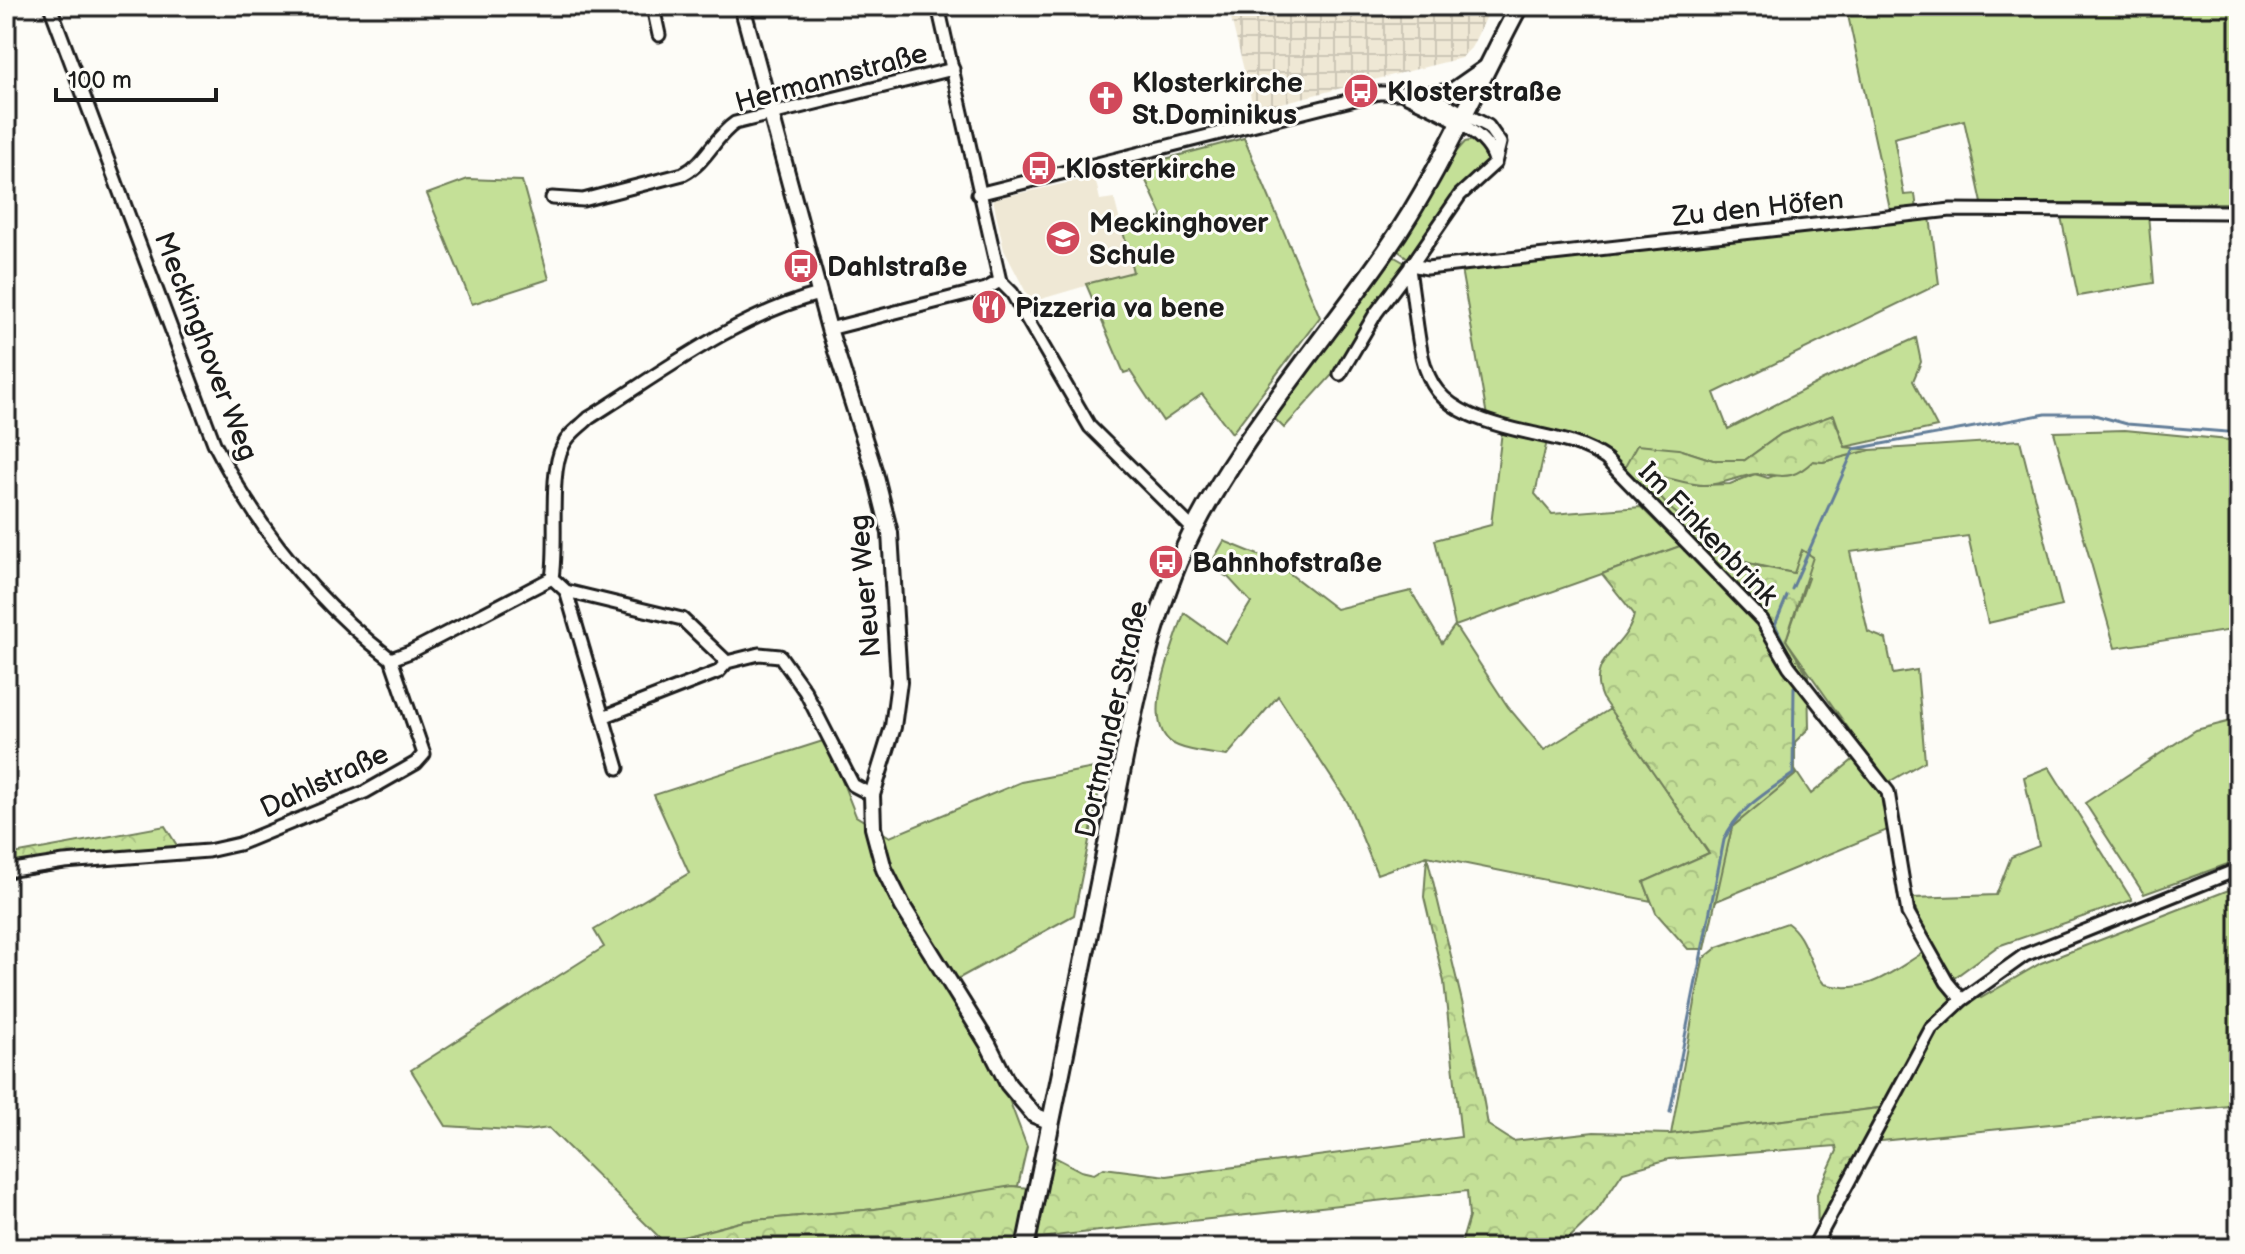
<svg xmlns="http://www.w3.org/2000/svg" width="2245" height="1254" font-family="'Balsamiq Sans',sans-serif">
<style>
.built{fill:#efe8d5}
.industrial{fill:url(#industrial-grid)}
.grass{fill:#c4e097;stroke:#707e5a;stroke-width:2}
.forest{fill:url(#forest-crowns);stroke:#707e5a;stroke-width:2}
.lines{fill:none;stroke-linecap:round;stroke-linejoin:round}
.stream{stroke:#637e99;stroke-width:3}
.minor-casing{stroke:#1c1c1c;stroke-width:17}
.tertiary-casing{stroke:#1c1c1c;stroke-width:20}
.secondary-casing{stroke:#1c1c1c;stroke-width:22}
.minor{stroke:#fdfcf7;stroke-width:11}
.tertiary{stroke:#fdfcf7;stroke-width:14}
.secondary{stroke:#fdfcf7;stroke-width:16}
.labels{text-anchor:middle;stroke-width:6;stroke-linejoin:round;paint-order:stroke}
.street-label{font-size:28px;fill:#1c1c1c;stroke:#fdfcf7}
.poi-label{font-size:28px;font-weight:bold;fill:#1c1c1c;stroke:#fdfcf7;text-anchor:start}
</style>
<defs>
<pattern id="industrial-grid" width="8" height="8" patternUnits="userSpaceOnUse" patternTransform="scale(2)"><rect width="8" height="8" fill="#efe8d5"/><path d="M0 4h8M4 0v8" fill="none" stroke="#ccc6b6"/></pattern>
<pattern id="forest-crowns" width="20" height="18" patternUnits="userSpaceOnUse" patternTransform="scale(2)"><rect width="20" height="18" fill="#c4e097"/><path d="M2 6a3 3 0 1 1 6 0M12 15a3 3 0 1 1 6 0" fill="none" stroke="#a8c082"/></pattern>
</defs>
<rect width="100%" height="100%" fill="#fdfcf7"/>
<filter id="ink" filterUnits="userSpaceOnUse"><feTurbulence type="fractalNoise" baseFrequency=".0125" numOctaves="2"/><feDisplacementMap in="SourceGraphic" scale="16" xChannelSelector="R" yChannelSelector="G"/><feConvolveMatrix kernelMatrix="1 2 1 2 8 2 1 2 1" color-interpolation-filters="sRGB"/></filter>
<g filter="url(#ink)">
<path class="built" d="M 1095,177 L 1100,200 L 1114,198 L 1133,272 L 1031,302 L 1004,250 L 993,199 Z"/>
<path class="industrial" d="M 1228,6 L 1492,6 L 1471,48 L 1461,58 L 1254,110 Z"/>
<path class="grass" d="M 1846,6 L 2237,6 L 2239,214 L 2234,203 L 1982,203 L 1964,120 L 1894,138 L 1904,195 L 1915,194 L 1917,210 L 1891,214 Z
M 1244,138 L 1320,317 L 1232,433 L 1202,394 L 1163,421 L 1130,371 L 1124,373 L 1086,284 L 1133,272 L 1122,227 L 1163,217 L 1139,166 Z
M 1474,140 L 1483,144 L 1488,158 L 1487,165 L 1447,202 L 1408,258 L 1397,250 L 1457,151 L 1465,142 Z
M 468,179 L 522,181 L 549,279 L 472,304 L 427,194 Z
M 2060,212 L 2148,214 L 2154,283 L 2078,296 Z
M 1930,217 L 1939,284 L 1714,393 L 1728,429 L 1823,380 L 1916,338 L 1921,362 L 1913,381 L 1937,427 L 1845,447 L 1834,415 L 1781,434 L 1745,460 L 1713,460 L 1679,449 L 1621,474 L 1608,458 L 1488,422 L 1461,269 Z
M 1393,256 L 1405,263 L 1332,375 L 1284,428 L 1275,419 Z
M 2125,430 L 2239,441 L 2239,629 L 2115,648 L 2054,432 Z
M 1502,431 L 1547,441 L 1535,494 L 1552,514 L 1641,507 L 1681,546 L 1455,626 L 1508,707 L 1544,750 L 1610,709 L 1709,853 L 1644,882 L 1651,901 L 1427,856 L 1377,874 L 1348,803 L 1278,696 L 1227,756 C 1211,753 1192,752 1178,746 C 1135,729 1175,644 1184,613 L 1226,643 L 1251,602 L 1228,577 L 1209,567 L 1224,541 L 1273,561 L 1336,609 L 1411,591 L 1442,643 L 1455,625 L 1435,540 L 1491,525 Z
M 2020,440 L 2062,606 L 1988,623 L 1968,536 L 1850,552 L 1868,632 L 1886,639 L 1893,674 L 1917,670 L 1925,761 L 1887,783 L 1786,640 L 1808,578 C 1776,566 1746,568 1717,548 L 1716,534 C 1684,524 1659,504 1646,473 L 1701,485 L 1730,484 L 1755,474 L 1768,478 L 1814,461 L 1823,462 L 1870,450 Z
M 2239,719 L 2239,860 L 2144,894 L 2085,803 L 2196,730 Z
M 826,740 L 856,816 L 890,837 L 1021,782 L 1104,766 L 1074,915 L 952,982 L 988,1044 L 1027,1147 L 1018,1186 L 875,1209 L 744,1221 L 664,1242 L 549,1128 L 526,1131 L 446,1126 L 411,1070 L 604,947 L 594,930 L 689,873 L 654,795 Z
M 1854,759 L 1883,797 L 1890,829 L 1714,902 L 1732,827 L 1795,775 L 1795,770 L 1811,794 Z
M 2049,767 L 2132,900 L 1998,946 L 1954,978 L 1920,925 L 1913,898 L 1996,895 L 2011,857 L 2039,846 L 2024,777 Z
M 2239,886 L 2239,1105 L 1870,1142 L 1934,1030 L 1976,995 L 1981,998 L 2041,963 Z
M 1787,923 C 1807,937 1808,965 1824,984 C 1865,996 1890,973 1924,952 L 1950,996 L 1958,1001 L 1929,1028 L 1887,1107 L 1671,1134 L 1703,959 L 1718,947 Z"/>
<path class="forest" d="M 1833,415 L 1845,447 L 1870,450 L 1823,462 L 1813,461 C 1792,481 1784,476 1757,474 C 1744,474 1721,486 1702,485 C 1684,484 1665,476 1647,474 C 1659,505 1685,524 1716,534 L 1717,548 L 1737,562 L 1794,573 L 1802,550 L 1813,557 L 1786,640 L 1808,675 L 1809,728 L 1795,742 L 1795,775 L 1732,827 L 1705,949 L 1688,949 L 1656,913 L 1644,882 L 1709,853 L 1602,698 C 1584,659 1629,647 1634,614 L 1602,574 L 1680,546 L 1641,507 L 1646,501 L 1621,474 L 1637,445 L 1679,449 L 1713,460 L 1745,460 L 1781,434 Z
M 165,826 L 181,852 L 6,871 L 8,855 Z
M 1427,856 L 1477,1064 L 1488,1125 L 1513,1141 L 1594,1132 L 1671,1134 L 1887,1107 L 1818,1235 L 1817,1194 L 1837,1151 L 1836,1146 L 1669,1159 L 1623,1172 L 1596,1212 L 1559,1248 L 1460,1248 L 1469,1217 L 1467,1191 L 1063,1235 L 973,1248 L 642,1248 L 744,1221 L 875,1209 L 1012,1186 L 1037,1189 L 1045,1152 L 1081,1171 L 1094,1174 L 1104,1168 L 1167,1176 L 1461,1137 L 1444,982 L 1424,897 Z"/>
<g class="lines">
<path class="stream" d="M 1792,589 L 1854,449 L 2046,414 L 2091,414 L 2127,424 L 2239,433
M 1787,596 L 1775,625 L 1794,664
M 1670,1112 L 1724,840 C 1736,810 1767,792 1793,774 L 1794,687"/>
<defs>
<path id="minor" d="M 50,6 L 214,443 C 257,528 314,600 391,659
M 659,6 L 653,7 L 659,35
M 938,6 L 1000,281 L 1012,293 L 1090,427 L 1194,530
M 1429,93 L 1451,90 L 1484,67
M 1403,94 C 1431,109 1490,130 1495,162
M 978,194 L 1379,93 L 1424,93 L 1488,126 L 1500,143 L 1495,163 L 1460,195 L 1409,269 C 1426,377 1411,407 1531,433 C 1557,439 1583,443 1606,459 L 1762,620 L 1789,666 L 1888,792 L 1908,913 L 1947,982 L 1962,1000
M 552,198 L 583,200 L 683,174 C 706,163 714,137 735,123 L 953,69
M 1411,265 L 1427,268 L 1951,210 L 2229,212 L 2239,223
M 829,329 L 986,289 L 1000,281
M 1340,374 L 1376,313 L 1409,269
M 552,578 L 566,591 L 618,768
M 566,591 L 682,619 L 727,662 L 718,672 L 603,717
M 391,659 L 410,652 L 552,578 C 558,543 548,473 563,446 C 568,434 580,427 589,418 C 661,373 735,316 819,294
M 727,662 L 759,654 L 780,656 L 805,691 L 853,785 L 872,795
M 6,871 L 64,862 L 208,851 L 239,844 L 365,792 L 416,763 L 424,754 L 391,659
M 1813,1248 L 1931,1029 L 1962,1000 L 2025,955 L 2239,869"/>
<path id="tertiary" d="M 742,6 L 829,329 L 875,473 L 890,533 L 899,682 L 893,727 L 872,795 L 873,828 L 884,869 L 903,907 L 988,1044 L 1008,1084 L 1034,1115 L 1051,1122"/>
<path id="secondary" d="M 1025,1248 C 1052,1117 1079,985 1105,854 C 1125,757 1140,655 1178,563 C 1223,456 1319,348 1386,251 C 1439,175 1475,88 1519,6"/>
</defs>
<use href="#minor" class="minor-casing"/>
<use href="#tertiary" class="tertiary-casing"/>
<use href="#secondary" class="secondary-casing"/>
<use href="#minor" class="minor"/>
<use href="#tertiary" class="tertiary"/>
<use href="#secondary" class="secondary"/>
</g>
</g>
<defs>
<symbol id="bus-disc" viewBox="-11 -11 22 22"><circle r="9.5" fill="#d1495b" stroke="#fdfcf7"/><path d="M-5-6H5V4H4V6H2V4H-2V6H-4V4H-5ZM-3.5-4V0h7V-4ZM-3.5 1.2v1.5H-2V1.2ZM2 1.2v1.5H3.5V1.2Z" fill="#fff"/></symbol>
<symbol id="church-disc" viewBox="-11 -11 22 22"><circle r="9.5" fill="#d1495b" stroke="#fdfcf7"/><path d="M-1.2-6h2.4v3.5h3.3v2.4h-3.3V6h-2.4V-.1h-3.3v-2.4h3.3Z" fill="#fff"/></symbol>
<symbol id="school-disc" viewBox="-11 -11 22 22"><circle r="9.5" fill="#d1495b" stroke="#fdfcf7"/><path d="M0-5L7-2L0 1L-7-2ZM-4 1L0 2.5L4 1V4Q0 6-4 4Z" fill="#fff"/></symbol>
<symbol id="restaurant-disc" viewBox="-11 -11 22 22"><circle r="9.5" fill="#d1495b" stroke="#fdfcf7"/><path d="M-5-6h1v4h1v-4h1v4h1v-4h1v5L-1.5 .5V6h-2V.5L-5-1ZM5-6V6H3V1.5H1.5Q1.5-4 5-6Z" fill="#fff"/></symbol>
</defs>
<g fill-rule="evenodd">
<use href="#bus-disc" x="1341" y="71" width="40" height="40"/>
<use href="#church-disc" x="1086" y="78" width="40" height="40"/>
<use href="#bus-disc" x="1019" y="148" width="40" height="40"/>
<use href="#school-disc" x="1043" y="218" width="40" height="40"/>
<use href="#bus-disc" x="781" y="246" width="40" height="40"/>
<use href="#restaurant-disc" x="969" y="287" width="40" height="40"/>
<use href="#bus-disc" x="1146" y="542" width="40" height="40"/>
</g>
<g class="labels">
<g class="street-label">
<text transform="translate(831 77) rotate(-15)" y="10">Hermannstraße</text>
<text transform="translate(1758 207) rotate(-6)" y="10">Zu den Höfen</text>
<text transform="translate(207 346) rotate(69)" y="10">Meckinghover Weg</text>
<text transform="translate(1709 533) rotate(46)" y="10">Im Finkenbrink</text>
<text transform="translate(864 586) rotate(-95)" y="10">Neuer Weg</text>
<text transform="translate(1111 719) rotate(-77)" y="10">Dortmunder Straße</text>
<text transform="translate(324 780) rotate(-25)" y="10">Dahlstraße</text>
</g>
<g class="poi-label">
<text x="1132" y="92">Klosterkirche<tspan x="1132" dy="32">St.Dominikus</tspan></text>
<text x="1387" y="101">Klosterstraße</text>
<text x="1065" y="178">Klosterkirche</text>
<text x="1089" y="232">Meckinghover<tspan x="1089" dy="32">Schule</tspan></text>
<text x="827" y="276">Dahlstraße</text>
<text x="1015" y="317">Pizzeria va bene</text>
<text x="1192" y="572">Bahnhofstraße</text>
</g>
</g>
<rect width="2245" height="1254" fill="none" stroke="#fdfcf7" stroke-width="32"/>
<rect x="16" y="16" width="2213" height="1222" fill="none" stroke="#1c1c1c" stroke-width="3" filter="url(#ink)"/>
<path d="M56 88v12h160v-12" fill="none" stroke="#1c1c1c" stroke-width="4"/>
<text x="68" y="88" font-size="24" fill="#1c1c1c" stroke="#fdfcf7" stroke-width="6" paint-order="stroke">100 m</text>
</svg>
